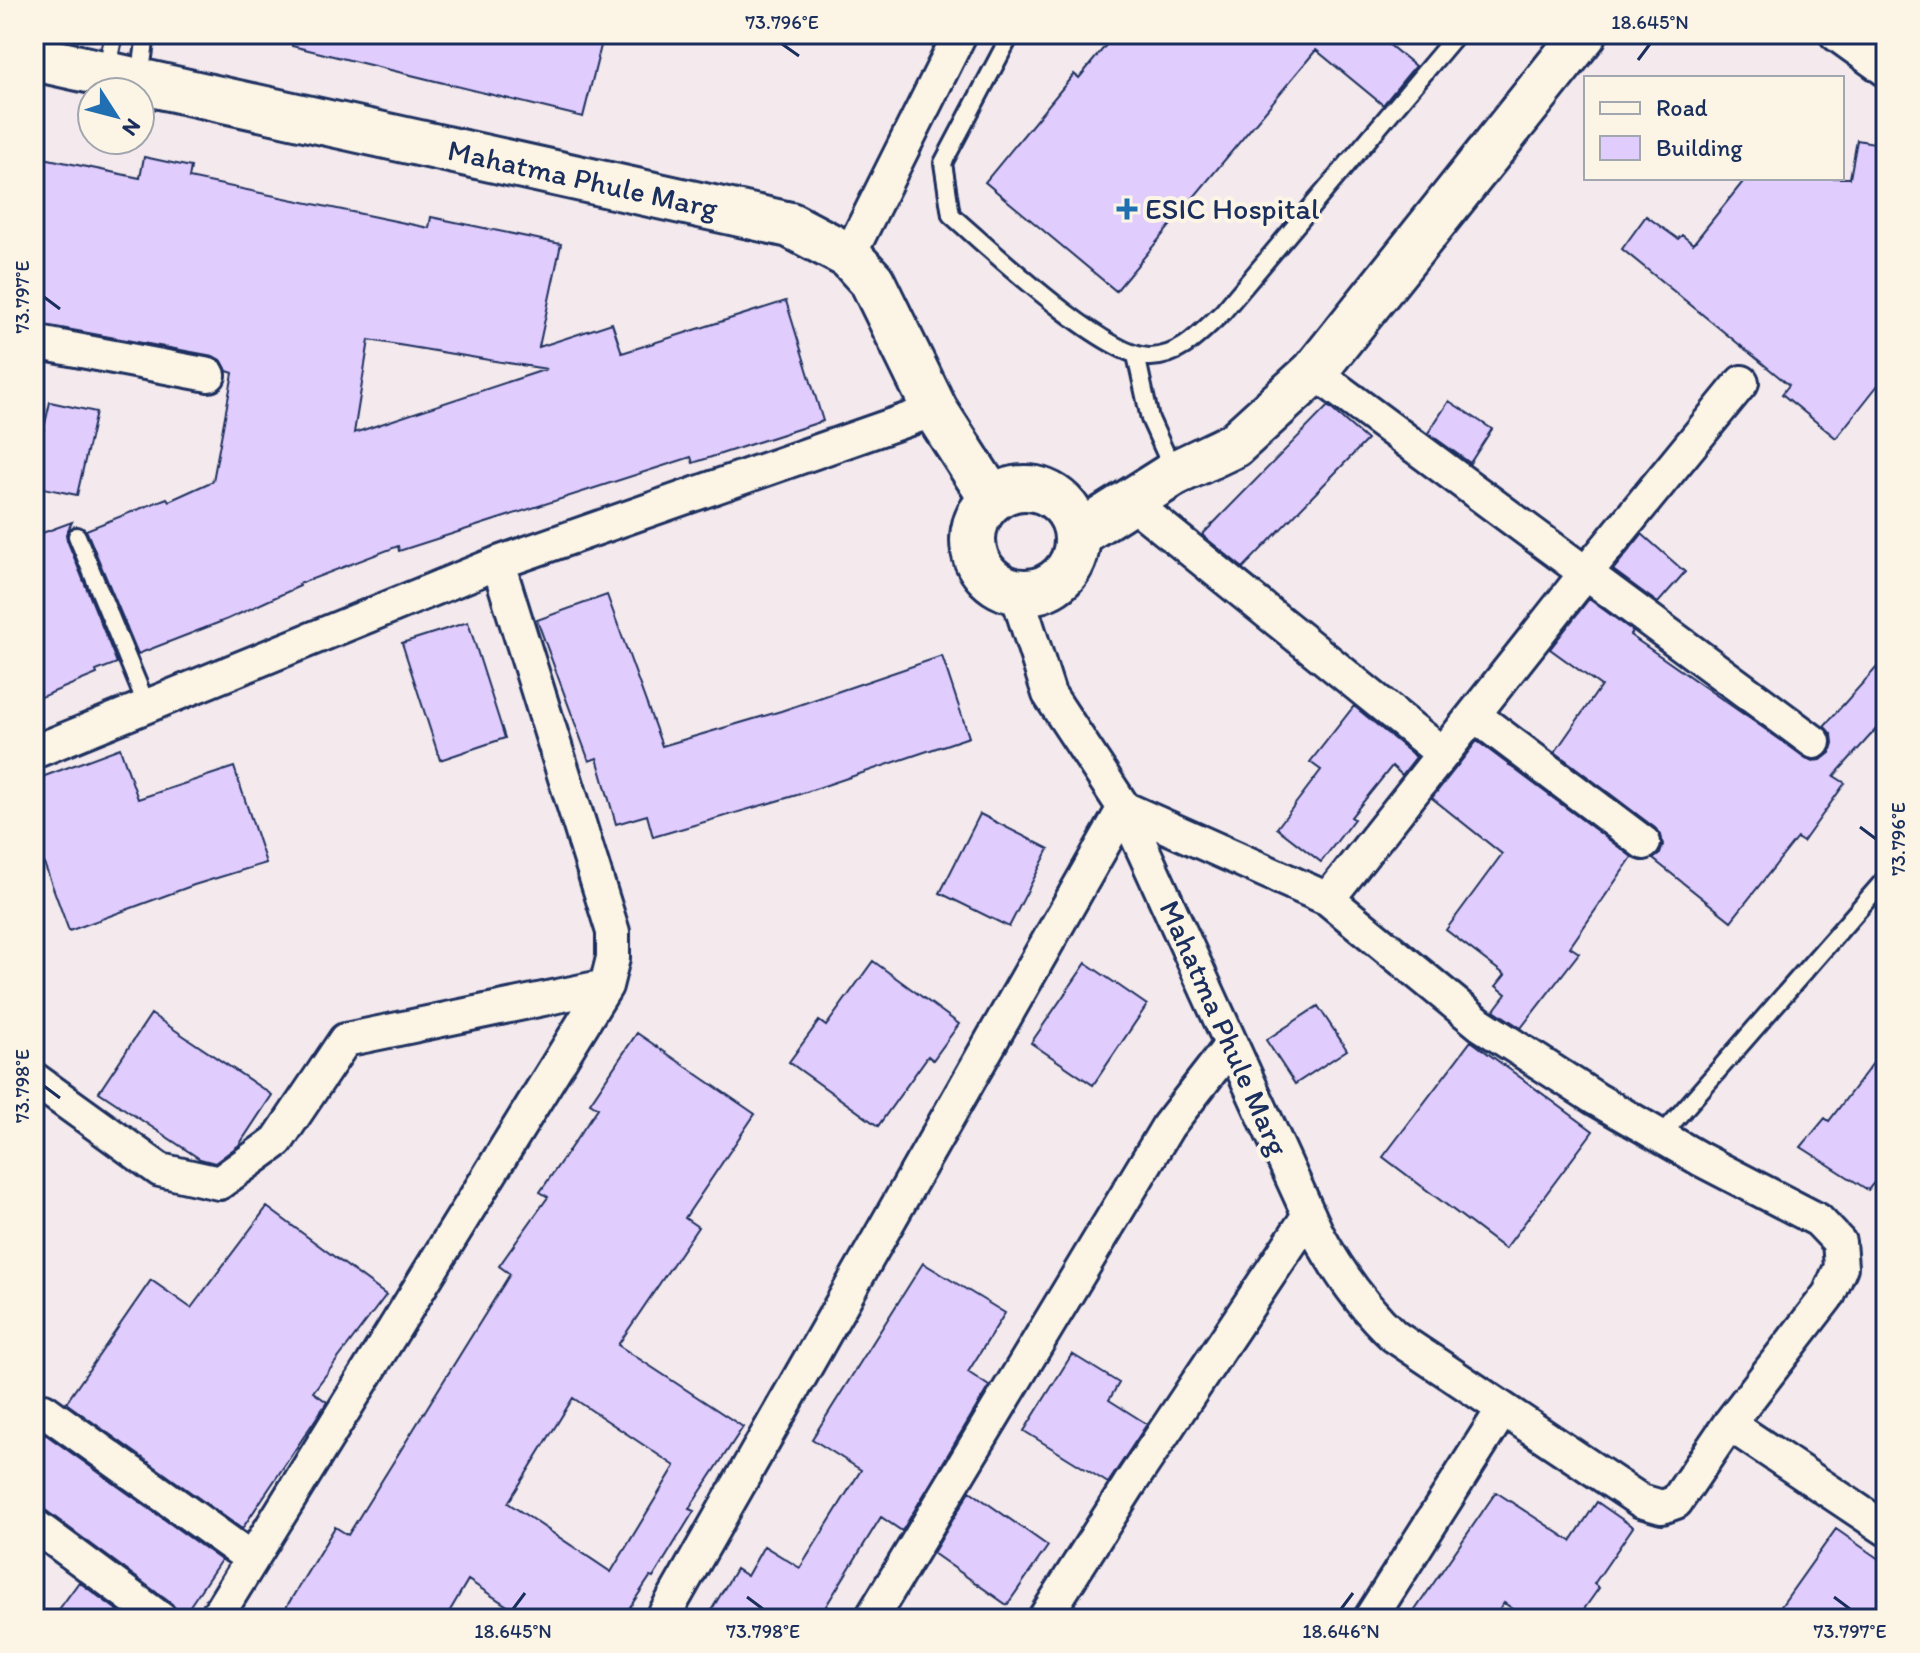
<svg xmlns="http://www.w3.org/2000/svg" width="1920" height="1653" font-family="Itim,sans-serif">
<style>
.building{fill:#e0ccfd;stroke:#1b2f5e;stroke-width:2;fill-rule:evenodd}
.lines{fill:none;stroke-linecap:round;stroke-linejoin:round}
.lane-casing{stroke:#1b2f5e;stroke-width:22}
.street-casing{stroke:#1b2f5e;stroke-width:38}
.secondary-casing{stroke:#1b2f5e;stroke-width:50}
.lane{stroke:#fcf5e5;stroke-width:16}
.street{stroke:#fcf5e5;stroke-width:32}
.secondary{stroke:#fcf5e5;stroke-width:44}
.ticks{fill:none;stroke:#1b2f5e;stroke-width:3}
.poi-dot{fill:#1f6fb2;stroke:#fcf5e5;stroke-width:3}
.labels{text-anchor:middle;stroke-width:8;stroke-linejoin:round;paint-order:stroke}
.street-label{font-size:30px;fill:#1b2f5e;stroke:#fcf5e5}
.poi-label{font-size:30px;fill:#1b2f5e;stroke:#fcf5e5;text-anchor:start}
.neatline{fill:none;stroke:#1b2f5e;stroke-width:3}
.ticks-label{font-size:20px;text-anchor:middle;fill:#1b2f5e}
</style>
<rect width="100%" height="100%" fill="#f4e9ec"/>
<filter id="ink" filterUnits="userSpaceOnUse"><feTurbulence type="fractalNoise" baseFrequency=".0125" numOctaves="2"/><feDisplacementMap in="SourceGraphic" scale="16" xChannelSelector="R" yChannelSelector="G"/><feConvolveMatrix kernelMatrix="1 2 1 2 8 2 1 2 1" color-interpolation-filters="sRGB"/></filter>
<g filter="url(#ink)">
<path class="building" d="M 294,34 L 604,34 L 583,117 L 292,46 Z
M 1115,34 L 1376,34 L 1415,66 L 1383,105 L 1316,50 L 1116,291 L 985,182 L 1074,74 L 1079,78 Z
M 1857,140 L 1886,145 L 1886,375 L 1836,438 L 1782,394 L 1789,385 L 1622,249 L 1646,216 L 1678,239 L 1682,235 L 1693,244 L 1746,178 L 1850,178 Z
M 34,156 L 140,178 L 144,157 L 191,167 L 189,178 L 429,228 L 431,217 L 561,244 L 539,347 L 612,323 L 622,353 L 786,301 L 823,421 L 693,463 L 691,457 L 399,551 L 398,546 L 299,584 L 300,586 L 228,619 L 138,654 L 86,530 L 167,498 L 169,501 L 213,481 L 233,373 L 227,371 L 222,361 L 213,356 L 34,323 ZM 369,340 L 495,361 L 547,369 L 354,433 Z
M 1449,401 L 1492,429 L 1470,463 L 1428,433 Z
M 50,402 L 96,412 L 77,495 L 34,486 L 34,472 Z
M 1328,406 L 1367,440 L 1243,568 L 1202,535 Z
M 72,522 L 66,534 L 67,540 L 117,663 L 96,671 L 97,674 L 34,700 L 34,536 Z
M 1642,534 L 1685,572 L 1658,603 L 1613,570 Z
M 607,595 L 662,746 L 781,711 L 942,656 L 969,737 L 797,795 L 653,837 L 647,815 L 616,824 L 597,758 L 589,761 L 537,620 Z
M 1589,599 L 1633,631 L 1630,635 L 1811,761 L 1821,760 L 1830,753 L 1833,743 L 1832,735 L 1824,726 L 1886,657 L 1886,718 L 1834,776 L 1845,783 L 1803,842 L 1797,838 L 1731,921 L 1653,859 L 1660,854 L 1663,845 L 1661,835 L 1655,828 L 1555,752 L 1601,686 L 1550,649 Z
M 468,622 L 505,738 L 440,760 L 402,643 Z
M 1354,706 L 1416,757 L 1402,775 L 1392,766 L 1351,817 L 1354,819 L 1321,862 L 1277,828 L 1321,770 L 1310,762 Z
M 1477,741 L 1632,857 L 1570,947 L 1579,953 L 1521,1028 L 1494,1010 L 1506,994 L 1496,986 L 1505,975 L 1446,930 L 1502,854 L 1432,798 Z
M 120,748 L 138,799 L 234,767 L 266,863 L 194,885 L 69,931 L 34,836 L 34,780 Z
M 980,814 L 1049,849 L 1009,927 L 940,893 Z
M 873,961 L 959,1024 L 933,1060 L 928,1056 L 878,1126 L 789,1062 L 819,1021 L 826,1026 Z
M 1086,963 L 1147,1005 L 1093,1085 L 1031,1043 Z
M 1318,1006 L 1347,1050 L 1295,1084 L 1266,1040 Z
M 151,1014 L 272,1095 L 239,1145 L 215,1163 L 200,1159 L 99,1092 Z
M 637,1033 L 755,1114 L 685,1218 L 698,1227 L 618,1345 L 743,1427 L 689,1509 L 694,1511 L 653,1578 L 650,1577 L 622,1619 L 527,1619 L 468,1580 L 445,1619 L 279,1619 L 335,1527 L 348,1535 L 510,1274 L 499,1266 L 548,1197 L 540,1192 L 598,1108 L 590,1103 ZM 573,1398 L 675,1466 L 611,1572 L 508,1503 Z
M 1471,1041 L 1593,1131 L 1505,1249 L 1383,1157 Z
M 1886,1046 L 1886,1168 L 1868,1190 L 1801,1147 L 1825,1118 L 1829,1121 Z
M 267,1207 L 386,1295 L 313,1392 L 327,1402 L 242,1529 L 66,1403 L 151,1280 L 191,1308 Z
M 923,1263 L 1005,1313 L 968,1372 L 989,1386 L 902,1531 L 881,1517 L 818,1619 L 706,1619 L 736,1569 L 747,1576 L 764,1546 L 800,1568 L 861,1470 L 812,1439 Z
M 1072,1354 L 1119,1383 L 1109,1400 L 1147,1424 L 1108,1483 L 1024,1431 Z
M 45,1434 L 221,1560 L 181,1619 L 172,1604 L 45,1510 L 34,1506 L 34,1450 Z
M 970,1491 L 1048,1546 L 1007,1605 L 933,1553 Z
M 1496,1492 L 1571,1541 L 1597,1502 L 1633,1527 L 1594,1584 L 1599,1588 L 1577,1619 L 1528,1619 L 1504,1603 L 1493,1619 L 1409,1619 Z
M 1836,1529 L 1886,1564 L 1886,1619 L 1772,1619 Z
M 79,1582 L 129,1619 L 52,1619 Z"/>
<g class="lines">
<defs>
<path id="lane" d="M 1011,34 L 943,163 L 951,215 C 988,247 1106,359 1151,357 C 1182,356 1201,332 1222,313 L 1457,34
M 106,72 L 114,34
M 140,80 L 146,34
M 1136,355 L 1150,419 L 1174,472
M 77,536 L 147,706
M 1660,1137 L 1886,878"/>
<path id="street" d="M 1836,34 L 1886,70
M 849,256 L 960,34
M 34,342 L 209,375
M 1314,372 L 1814,742
M 1130,501 L 1443,754
M 1474,715 L 1644,843
M 34,752 L 498,563 L 935,410
M 1328,899 L 1585,574 L 1742,382
M 34,1079 L 160,1170 L 219,1183 L 277,1141 L 345,1040 L 606,986
M 44,1410 L 252,1559
M 1729,1424 L 1886,1529
M 34,1525 L 161,1619
M 215,1619 L 606,986 L 613,958 L 613,932 L 498,563
M 662,1619 L 1124,808 L 1328,899 L 1480,1024 L 1596,1099 L 1700,1159 L 1818,1220 L 1839,1242 L 1841,1267 L 1829,1294 L 1729,1424 L 1676,1502 L 1662,1507 L 1641,1501 L 1394,1336 C 1362,1306 1339,1273 1318,1235 L 1124,808 L 1049,694 L 1016,591
M 871,1619 L 1150,1156 L 1168,1126 L 1231,1045
M 1044,1619 L 1129,1485 L 1309,1215
M 1370,1619 L 1503,1409"/>
<g id="secondary">
<path id="s1" d="M 34,58 L 790,225 L 849,256 L 872,281 L 935,410 L 992,499"/>
<circle cx="1025" cy="540" r="52"/>
<path d="M 1077,535 L 1175,473 L 1234,445 L 1314,372 L 1584,34"/>
</g>
</defs>
<use href="#lane" class="lane-casing"/>
<use href="#street" class="street-casing"/>
<use href="#secondary" class="secondary-casing"/>
<use href="#lane" class="lane"/>
<use href="#street" class="street"/>
<use href="#secondary" class="secondary"/>
</g>
</g>
<path class="ticks" d="M 782,44 L 799,56M 1638,60 L 1650,44M 44,297 L 60,309M 1860,827 L 1876,839M 44,1086 L 60,1098M 747,1597 L 763,1609M 1834,1597 L 1850,1609M 513,1609 L 525,1593M 1341,1609 L 1353,1593"/>
<path class="poi-dot" d="M1123 197h8v8h8v8h-8v8h-8v-8h-8v-8h8z"/>
<g class="labels">
<g class="street-label">
<text dy="10" stroke="none"><textPath href="#s1" startOffset="562">Mahatma Phule Marg</textPath></text>
<text transform="translate(1224 1028) rotate(66)" y="10">Mahatma Phule Marg</text>
</g>
<g class="poi-label">
<text x="1145" y="219">ESIC Hospital</text>
</g>
</g>
<rect width="1920" height="1653" fill="none" stroke="#fcf5e5" stroke-width="88"/>
<rect x="1584" y="76" width="260" height="104" fill="#fcf5e5" stroke="#a2a6af" stroke-width="2"/>
<rect x="1600" y="102" width="40" height="12" fill="#fcf5e5" stroke="#a2a6af" stroke-width="2"/>
<text x="1656" y="116" font-size="24" fill="#1b2f5e">Road</text>
<rect x="1600" y="136" width="40" height="24" fill="#e0ccfd" stroke="#a2a6af" stroke-width="2"/>
<text x="1656" y="156" font-size="24" fill="#1b2f5e">Building</text>
<g transform="translate(116 116) rotate(126)"><circle r="38" fill="#fcf5e5" stroke="#a2a6af" stroke-width="2"/>
<path d="M0-6L14 30L0 20L-14 30Z" fill="#1f6fb2"/>
<text y="-12" font-size="22" font-weight="bold" text-anchor="middle" fill="#1b2f5e">N</text>
</g>
<rect x="44" y="44" width="1832" height="1565" class="neatline"/>
<g class="ticks-label">
<text x="782" y="29">73.796°E</text>
<text x="1650" y="29">18.645°N</text>
<text transform="translate(22 297) rotate(-90)" y="7">73.797°E</text>
<text transform="translate(1898 839) rotate(-90)" y="7">73.796°E</text>
<text transform="translate(22 1086) rotate(-90)" y="7">73.798°E</text>
<text x="513" y="1638">18.645°N</text>
<text x="763" y="1638">73.798°E</text>
<text x="1341" y="1638">18.646°N</text>
<text x="1850" y="1638">73.797°E</text>
</g>
</svg>
